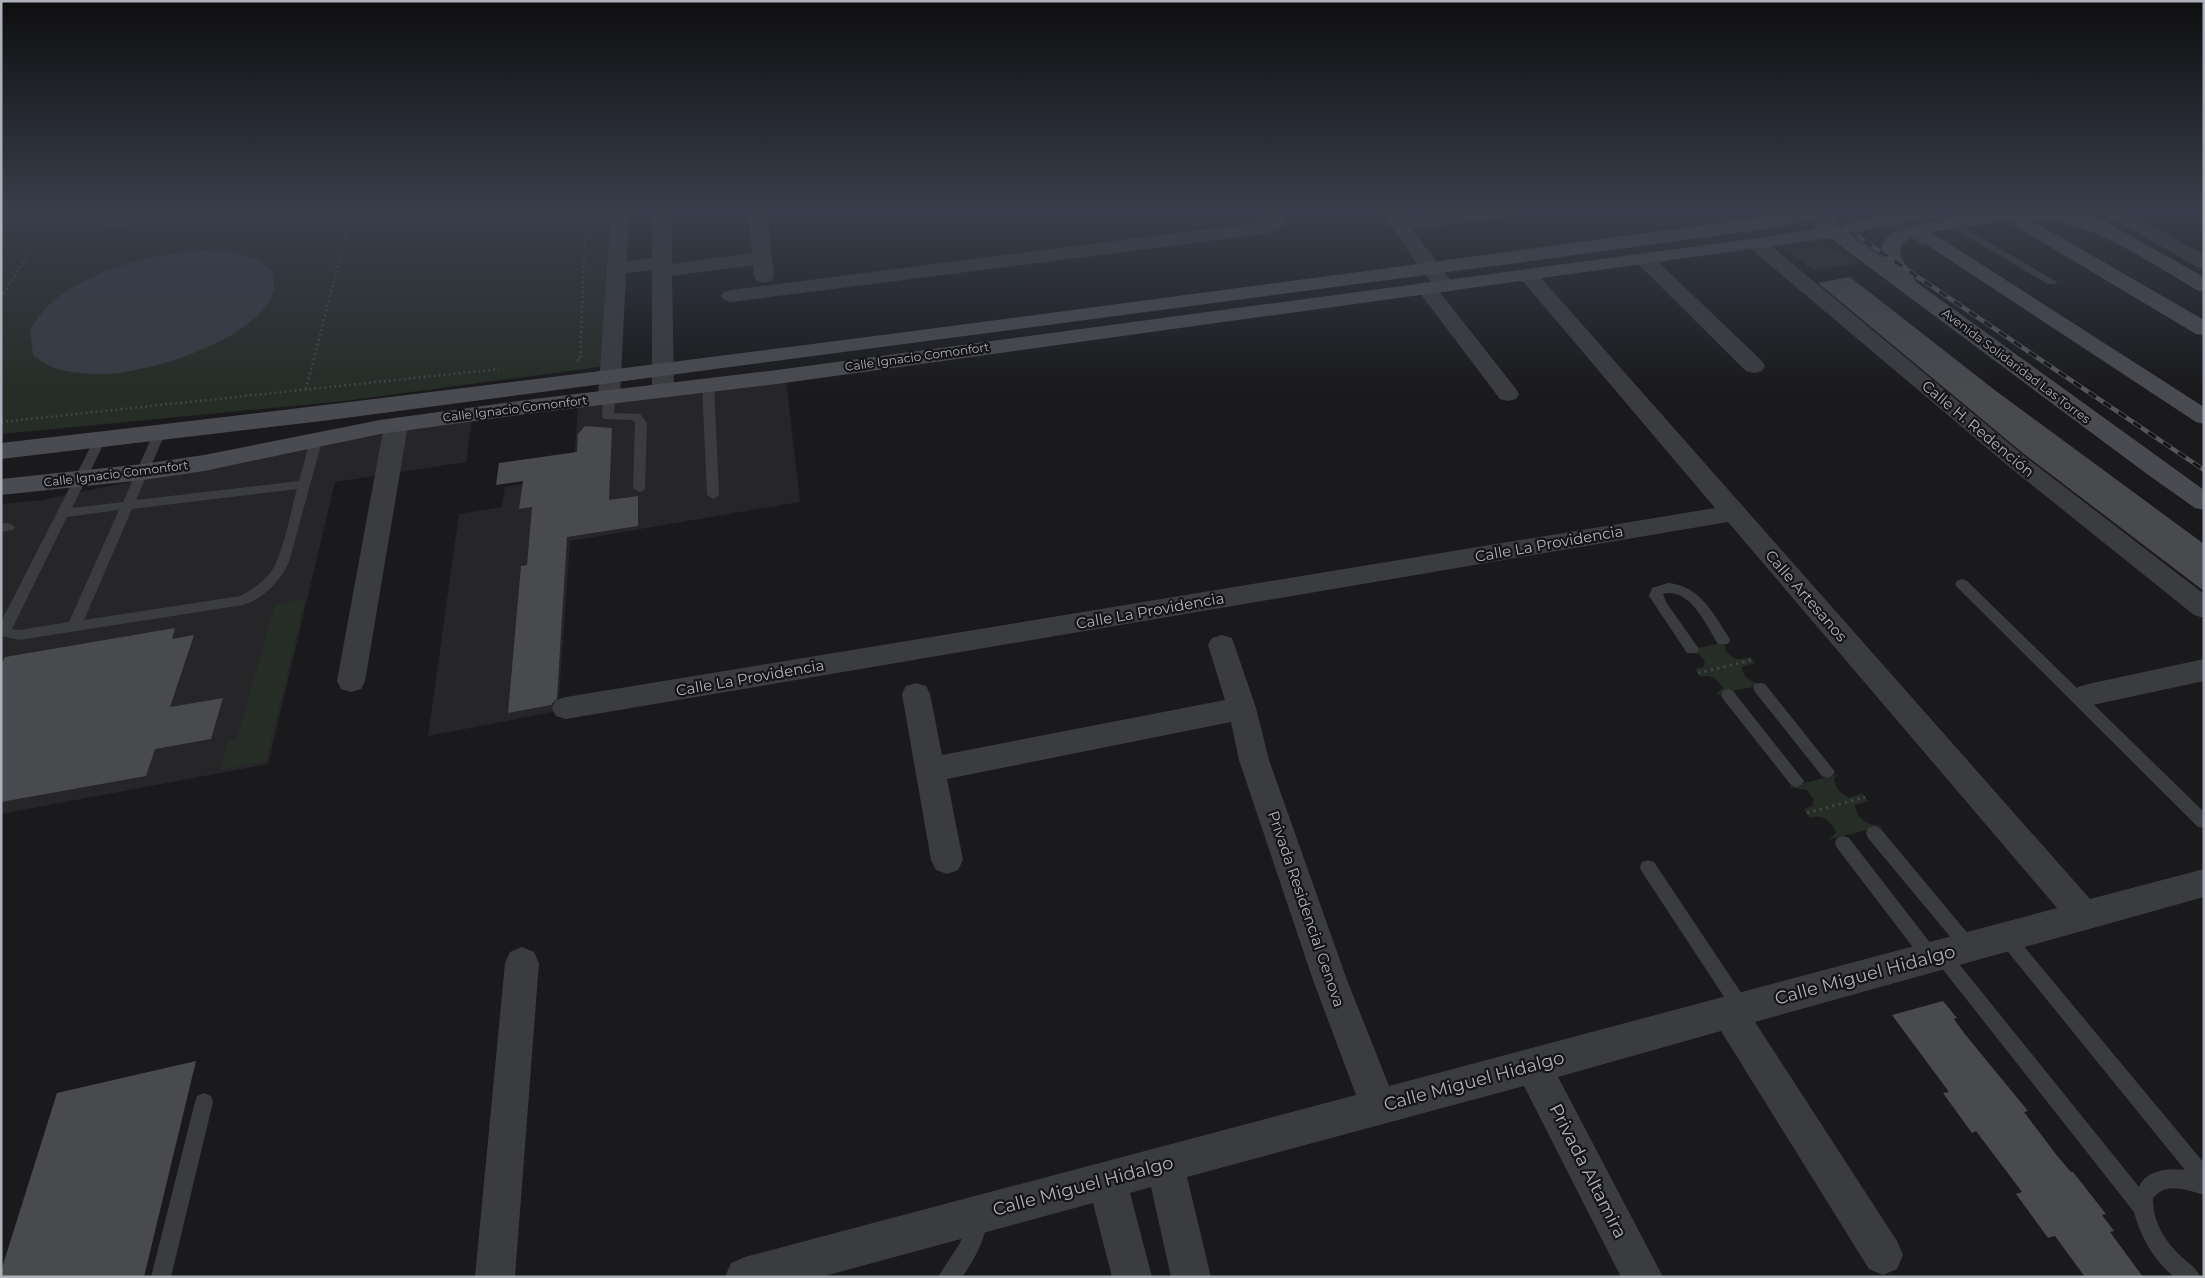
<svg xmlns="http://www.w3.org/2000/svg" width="2205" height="1278" font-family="Montserrat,sans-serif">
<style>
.built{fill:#262629}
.green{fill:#262d27}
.water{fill:#353c43}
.building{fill:#494a4e}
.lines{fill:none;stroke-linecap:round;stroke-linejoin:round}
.secondary-tunnel{stroke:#38383c;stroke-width:21;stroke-dasharray:21 11;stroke-linecap:butt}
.path-far1{stroke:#424347;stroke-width:2.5;stroke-dasharray:2 3;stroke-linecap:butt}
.path{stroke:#424347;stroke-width:3;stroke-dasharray:2.5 4;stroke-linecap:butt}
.lane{fill:#3b3c40;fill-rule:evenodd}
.street{fill:#3b3c40;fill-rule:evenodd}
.secondary{fill:#4a4b50;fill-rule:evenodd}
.rail-casing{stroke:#55565b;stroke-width:4.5}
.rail{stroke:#151517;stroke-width:3;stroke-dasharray:9;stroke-linecap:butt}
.labels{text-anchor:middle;stroke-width:4.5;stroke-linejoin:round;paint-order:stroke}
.far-street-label{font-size:12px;fill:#aeb1ba;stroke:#151517}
.street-label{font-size:15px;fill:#aeb1ba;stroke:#151517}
.near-street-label{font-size:18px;fill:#aeb1ba;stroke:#151517}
</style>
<rect width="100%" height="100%" fill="#1a1a1c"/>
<path class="built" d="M 785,370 L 800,502 L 570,541 L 558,711 L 428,736 L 459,514 L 502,507 L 505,487 L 573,477 L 578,406 L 472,420 L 466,462 L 335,482 L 268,764 L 1,814 L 1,504 L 43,500 L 346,436 Z"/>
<path class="green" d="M 1,211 L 609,211 L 606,366 L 345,401 L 1,434 Z
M 1818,246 L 1841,251 L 1860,263 L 1813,270 L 1788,250 Z
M 305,599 L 266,761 L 220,770 L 228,741 L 237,739 L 275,604 Z
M 1731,641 L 1725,644 L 1725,650 C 1734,660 1738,661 1750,657 L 1755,663 L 1742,667 C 1743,680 1754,683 1766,684 L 1715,695 L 1723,688 C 1716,678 1712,674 1701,677 L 1695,669 L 1703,667 L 1705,662 L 1699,654 L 1683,651 Z
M 1840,774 L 1834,778 C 1835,788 1840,793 1849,798 L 1862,793 L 1868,801 L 1855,805 C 1857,820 1868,825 1883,826 L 1827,840 L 1834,835 L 1836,831 C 1828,820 1824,814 1810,818 L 1804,809 L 1812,806 L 1814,800 L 1807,790 L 1788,787 Z"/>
<path class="water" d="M 200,250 L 234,252 L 258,259 L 273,273 C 273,279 275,287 273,292 C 258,341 139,377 93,374 C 82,373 63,372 52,367 C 45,364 39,359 33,355 L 30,329 C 35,322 40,314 46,308 C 82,271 150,255 200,250 Z"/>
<path class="building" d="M 1850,277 L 1996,391 L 2204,544 L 2204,591 L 2024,454 L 1818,283 Z
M 585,426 L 612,428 L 609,500 L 638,496 L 638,526 L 567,537 L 557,698 L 551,705 L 508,713 L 521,566 L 527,565 L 532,507 L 519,509 L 523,481 L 496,485 L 499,463 L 577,452 L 578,434 Z
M 175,628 L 172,639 L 194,635 L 170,707 L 223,698 L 211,739 L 155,749 L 146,776 L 1,802 L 1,664 L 5,657 Z
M 1943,1001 L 1957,1018 L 1954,1019 L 1964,1033 L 2028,1111 L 2024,1112 L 2058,1157 L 2071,1172 L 2073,1172 L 2106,1214 L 2102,1215 L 2114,1231 L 2110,1232 L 2143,1277 L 2085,1277 L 2055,1236 L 2048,1238 L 2016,1194 L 2022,1192 L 1976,1131 L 1972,1133 L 1943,1093 L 1949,1092 L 1892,1015 Z
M 196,1061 L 144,1277 L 1,1277 L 1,1271 L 57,1093 Z"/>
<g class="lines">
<path class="secondary-tunnel" d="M 1889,211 L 1928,237"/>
<path class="path-far1" d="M 91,228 L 239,211
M 1,298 L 40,234
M 577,360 L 580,360 L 586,211
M 306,389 L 352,211
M 1,422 L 499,369"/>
<path class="path" d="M 1698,673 L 1752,660
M 1807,813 L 1865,797"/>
<path class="lane" d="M 1924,211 L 1936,211 L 2057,282 L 2056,284 L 2048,284 Z
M 708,382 L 714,385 L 719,495 L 713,499 L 707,495 L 702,385 Z
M 609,394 L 615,397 L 614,413 L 640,414 L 647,423 L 645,488 L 643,491 L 639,492 L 633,488 L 635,423 L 633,420 L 604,419 L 602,416 L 603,397 Z
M 159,430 L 165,434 L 136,500 L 299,481 L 310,441 L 312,438 L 320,438 L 322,441 L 289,562 C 280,582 264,598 243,605 L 19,640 L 1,636 L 1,622 L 95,438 L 103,438 L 105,441 L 72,508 L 123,502 L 153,434 ZM 297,489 C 291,510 283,555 271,572 C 263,582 252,590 240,596 L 84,620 L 132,509 ZM 119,510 L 69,622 L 19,630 L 12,629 L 67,517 Z
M 9,523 L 15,527 L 13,530 L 1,532 L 1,524 Z
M 1962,579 L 1967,581 L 2204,812 L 2204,828 L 2198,827 L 1957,587 L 1955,584 L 1957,581 Z
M 1668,583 C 1700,586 1712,612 1728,636 L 1730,640 L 1728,644 L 1718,644 C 1707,626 1689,586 1663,594 L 1666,602 L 1699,649 L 1697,653 L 1687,653 L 1649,596 L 1652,588 Z
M 1760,683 L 1765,684 L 1832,768 L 1835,772 L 1832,776 L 1827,778 L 1822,776 L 1755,692 L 1753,688 L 1755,684 Z
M 1728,689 L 1733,691 L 1801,777 L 1804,781 L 1801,785 L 1796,787 L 1791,785 L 1723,699 L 1721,695 L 1723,691 Z
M 1874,826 L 1880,828 L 1974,941 L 1976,946 L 1974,951 L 1968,954 L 1962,951 L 1868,838 L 1866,833 L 1868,828 Z
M 1843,836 L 1849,838 L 1935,949 L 1941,946 L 1947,949 L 2139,1187 C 2146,1170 2169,1168 2185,1170 L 2000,942 L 1998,937 L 2000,932 L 2006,929 L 2012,932 L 2204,1163 L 2204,1195 C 2188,1190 2164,1181 2153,1199 C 2153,1224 2166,1243 2185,1260 C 2191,1265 2197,1269 2200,1277 L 2174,1277 C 2153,1259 2141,1238 2134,1212 L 1937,962 L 1931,965 L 1925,963 L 1837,848 L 1835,843 L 1837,838 Z
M 1648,860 L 1654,862 L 1748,1003 L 1751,1009 L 1748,1015 L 1742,1017 L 1736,1015 L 1642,872 L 1640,867 L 1642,862 Z
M 204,1093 L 211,1096 L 213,1102 L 171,1277 L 151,1277 L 195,1102 L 197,1096 Z
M 978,1209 L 985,1212 C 992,1229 973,1263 962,1277 L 938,1277 L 960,1243 L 971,1212 Z"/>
<path class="street" d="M 32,211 L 90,211 L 88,215 L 81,217 L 1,226 L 1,214 Z
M 611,211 L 629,211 L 627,261 L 652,258 L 653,211 L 671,211 L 672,264 L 752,253 L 749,211 L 767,211 L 774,277 L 771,281 L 764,283 L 757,281 L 754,277 L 753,265 L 672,276 L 674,390 L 671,395 L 663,397 L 655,395 L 652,390 L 652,270 L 626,273 L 620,397 L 617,402 L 609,404 L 601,402 L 598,397 Z
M 1264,211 L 1282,211 L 1287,221 L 1279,230 L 1265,234 L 731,302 L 724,300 L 721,296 L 724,292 L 731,290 L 1263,222 L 1267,220 Z
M 1381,211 L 1399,211 L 1404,219 L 1463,211 L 1513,211 L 1511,215 L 1504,217 L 1412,229 L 1455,286 L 1452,290 L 1445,292 L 1439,291 L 1516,389 L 1519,394 L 1516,399 L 1508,401 L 1500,399 L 1419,292 L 1416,288 L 1419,284 L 1426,282 L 1433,284 L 1412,257 Z
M 2104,211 L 2126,211 L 2204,255 L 2204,269 L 2197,267 L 2106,215 Z
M 1757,238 L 1764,240 L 2023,455 L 2204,594 L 2204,618 L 2194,615 L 2007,465 L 1750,248 L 1747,244 L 1750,240 Z
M 1645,254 L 1652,256 L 1762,361 L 1765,366 L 1762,371 L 1754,373 L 1746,371 L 1638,264 L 1635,260 L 1638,256 Z
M 1528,269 L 1535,271 L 2090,899 L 2204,869 L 2204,897 L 1755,1022 L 1897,1241 L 1903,1255 L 1897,1269 L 1883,1275 L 1869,1269 L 1721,1031 L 1558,1077 L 1663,1277 L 1621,1277 L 1524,1086 L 1187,1177 L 1211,1277 L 1171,1277 L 1151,1187 L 1130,1193 L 1152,1277 L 1112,1277 L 1093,1203 L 821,1277 L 725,1277 L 731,1263 L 745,1257 L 1356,1095 L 1313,980 L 1239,760 L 1231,722 L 947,779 L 963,860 L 958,870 L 947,874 L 936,870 L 931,860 L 902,694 L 906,686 L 916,683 L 926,686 L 930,694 L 942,755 L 1225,700 L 1208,645 L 1212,638 L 1222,635 L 1232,638 L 1256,708 L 1269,760 L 1347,980 L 1389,1086 L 2057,908 L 1728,522 L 566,719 L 556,716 L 552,708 L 556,700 L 566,697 L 1715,508 L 1521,279 L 1518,275 L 1521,271 Z
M 396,418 L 404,420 L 408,425 L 365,681 L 361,689 L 351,692 L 341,689 L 337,681 L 384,425 L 388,420 Z
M 2204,659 L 2204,681 L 2088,706 L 2078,703 L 2074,695 L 2078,687 L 2088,684 Z
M 522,947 L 534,952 L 539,963 L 515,1277 L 475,1277 L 505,963 L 510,952 Z"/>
<path class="secondary" d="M 1797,211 L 1832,211 L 1830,215 L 1772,228 L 1509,264 L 330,420 L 1,459 L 1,443 C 592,376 1182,296 1772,216 Z
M 1901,211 L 1934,211 L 1932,215 L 1849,234 L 1882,257 C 1877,241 1892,232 1906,227 L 1988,211 L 2057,211 L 2083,218 L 2090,215 L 2097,217 L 2204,277 L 2204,292 L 2197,290 C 2146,261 2091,219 2029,219 L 2204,320 L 2204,335 L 2196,334 L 2017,227 L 2014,223 L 2017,219 L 1931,232 L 2204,407 L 2204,424 L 2196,422 L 1921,241 L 1918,237 L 1920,235 L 1909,239 L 1901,246 L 1900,255 L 1916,282 L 2204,490 L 2204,510 L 2195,508 L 2147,474 L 1830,238 L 777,384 L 526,414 L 380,434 L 204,471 L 143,480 L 1,495 L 1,479 L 143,464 L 204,455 L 380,420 L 526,400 L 777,370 L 1780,235 L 1817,229 L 1814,225 L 1817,221 L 1824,219 L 1837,226 Z"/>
<defs>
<path id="rail" d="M 1820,211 L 2204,470"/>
</defs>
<use href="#rail" class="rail-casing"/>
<use href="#rail" class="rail"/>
</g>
<linearGradient id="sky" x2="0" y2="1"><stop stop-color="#0e0e0f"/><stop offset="0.54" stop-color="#383e4b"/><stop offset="1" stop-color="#383e4b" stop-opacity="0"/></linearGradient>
<rect width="2205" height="390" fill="url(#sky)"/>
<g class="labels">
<g class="far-street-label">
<text transform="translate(917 357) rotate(-8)" y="4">Calle Ignacio Comonfort</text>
<text transform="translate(2016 366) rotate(37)" y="4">Avenida Solidaridad Las Torres</text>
<text transform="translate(515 409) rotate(-7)" y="4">Calle Ignacio Comonfort</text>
<text transform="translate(116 474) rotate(-7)" y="4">Calle Ignacio Comonfort</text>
</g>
<g class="street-label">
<text transform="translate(1978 429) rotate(40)" y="5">Calle H. Redención</text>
<text transform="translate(1549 544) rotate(-10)" y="5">Calle La Providencia</text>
<text transform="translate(1806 596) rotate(49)" y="5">Calle Artesanos</text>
<text transform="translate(1150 611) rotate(-10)" y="5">Calle La Providencia</text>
<text transform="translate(750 678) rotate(-10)" y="5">Calle La Providencia</text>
<text transform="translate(1306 909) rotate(71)" y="5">Privada Residencial Genova</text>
</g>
<g class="near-street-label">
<text transform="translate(1865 975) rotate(-15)" y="6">Calle Miguel Hidalgo</text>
<text transform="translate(1474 1081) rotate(-15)" y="6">Calle Miguel Hidalgo</text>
<text transform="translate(1588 1171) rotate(63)" y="6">Privada Altamira</text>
<text transform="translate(1083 1186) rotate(-15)" y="6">Calle Miguel Hidalgo</text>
</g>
</g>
<rect width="2205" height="1278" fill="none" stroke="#aeb1ba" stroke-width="5"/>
</svg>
